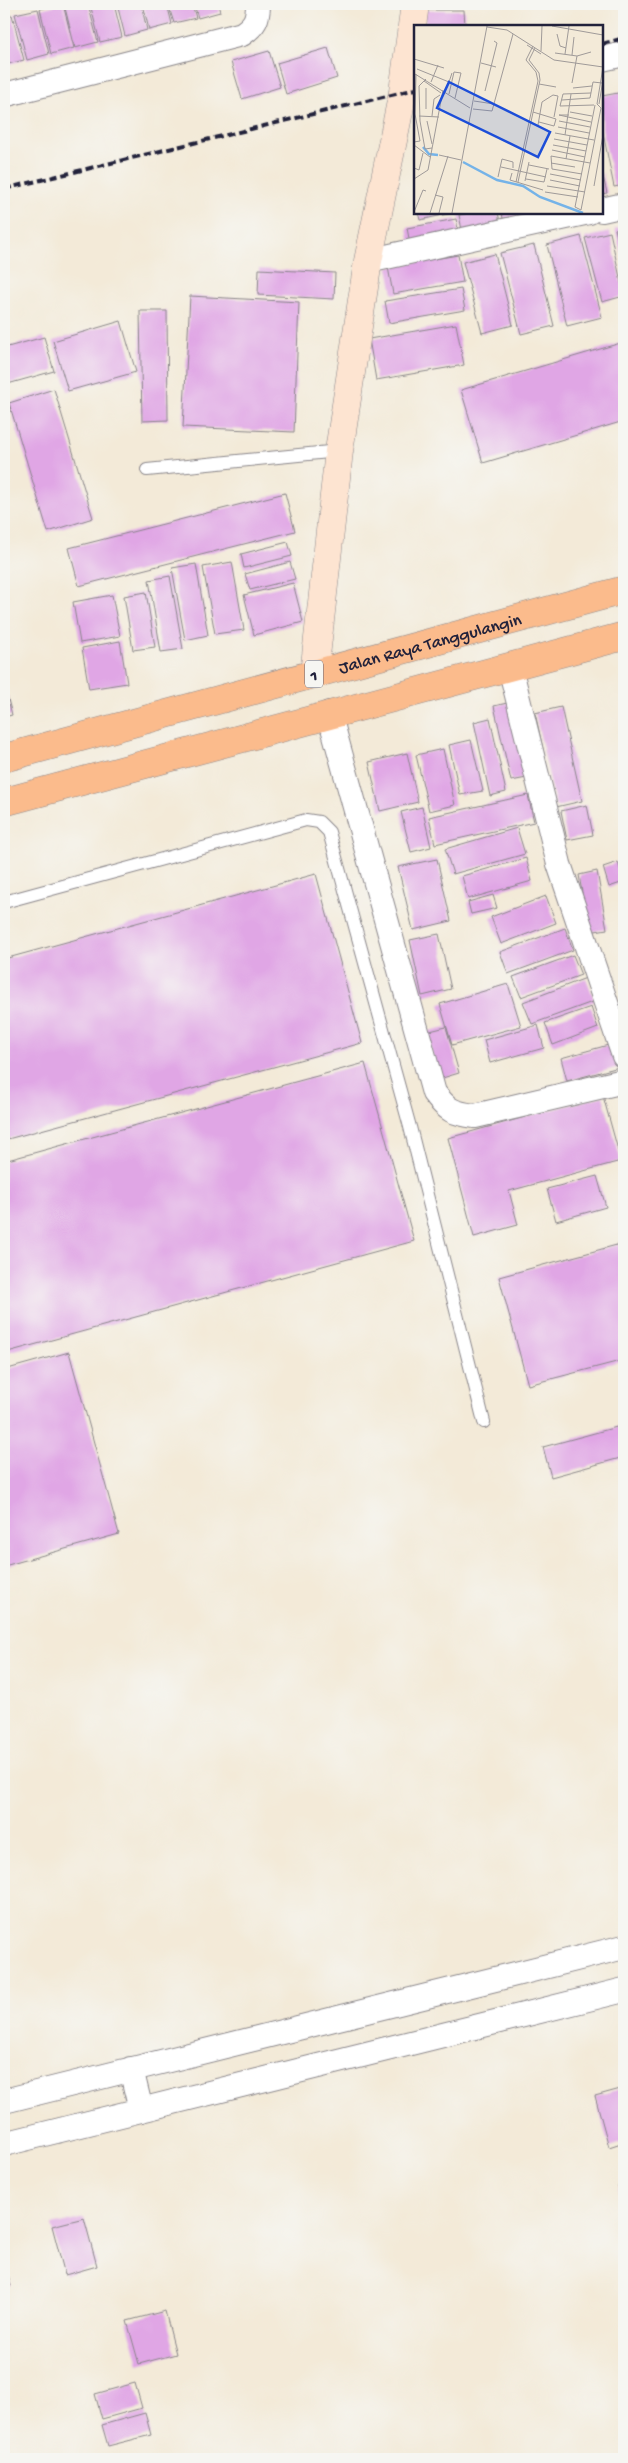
<svg xmlns="http://www.w3.org/2000/svg" width="628" height="2463" font-family="'Gochi Hand',sans-serif">
<style>
.building{fill:#e0a6e5}
.lines{fill:none;stroke-linecap:round;stroke-linejoin:round}
.lane-casing{stroke:#8a868a;stroke-width:14}
.street-casing{stroke:#8a868a;stroke-width:26}
.secondary-casing{stroke:#8a868a;stroke-width:29}
.highway-casing{stroke:#8a868a;stroke-width:29}
.lane{stroke:#fff;stroke-width:12}
.street{stroke:#fff;stroke-width:24}
.secondary{stroke:#fde4d1;stroke-width:28}
.highway{stroke:#fbbb8c;stroke-width:28}
.rail{stroke:#22223b;stroke-width:4;stroke-dasharray:8 4;stroke-linecap:butt}
.labels{text-anchor:middle;stroke-width:5;stroke-linejoin:round;paint-order:stroke}
.shield{fill:#f6f6f2;stroke:#626272;stroke-width:1}
.shield-label{font-size:16px;font-weight:bold;fill:#22223b}
.street-label{font-size:18px;fill:#22223b;stroke:#f6f6f2}
.inset-river{fill:none;stroke:#75b3e8;stroke-width:2.5}
.inset-road{fill:none;stroke:#9f9a99;stroke-width:1}
.view{fill:#1d4ed8;fill-opacity:0.15;stroke:#1d4ed8;stroke-width:2.5}
.inset-edge{fill:none;stroke:#22223b;stroke-width:2.5}
</style>
<rect width="100%" height="100%" fill="#f6f6f2"/>
<filter id="ink" filterUnits="userSpaceOnUse"><feTurbulence type="fractalNoise" baseFrequency=".02" numOctaves="2"/><feDisplacementMap in="SourceGraphic" scale="10" xChannelSelector="R" yChannelSelector="G"/><feConvolveMatrix kernelMatrix="1 2 1 2 8 2 1 2 1" color-interpolation-filters="sRGB"/></filter>
<filter id="wash" filterUnits="userSpaceOnUse"><feTurbulence type="fractalNoise" baseFrequency=".0096" numOctaves="4" result="noise"/><feDisplacementMap in="SourceGraphic" scale="20" xChannelSelector="R" yChannelSelector="G"/><feGaussianBlur stdDeviation="1.12" result="paint"/><feColorMatrix in="noise" values="0 0 0 0 0 0 0 0 0 0 0 0 0 0 0 0 0 1.4 0 .05"/><feComposite in="paint" operator="in"/></filter>
<g filter="url(#wash)">
<rect width="100%" height="100%" fill="#f3ead8"/>
<g id="blocks">
<path class="building" d="M 60,4 L 63,4 L 74,48 L 51,54 L 40,9 Z
M 64,4 L 88,4 L 98,42 L 75,48 Z
M 90,4 L 114,4 L 122,37 L 100,42 Z
M 117,4 L 141,4 L 147,30 L 125,36 Z
M 143,4 L 167,4 L 172,24 L 149,30 Z
M 168,4 L 192,4 L 196,18 L 174,23 Z
M 194,4 L 218,4 L 220,12 L 198,18 Z
M 38,9 L 49,54 L 27,60 L 15,14 Z
M 425,10 L 464,10 L 465,26 L 425,26 Z
M 12,15 L 24,60 L 4,65 L 4,17 Z
M 328,48 L 337,78 L 286,94 L 277,63 Z
M 269,51 L 280,87 L 242,99 L 231,62 Z
M 623,92 L 624,185 L 614,187 L 602,128 L 602,96 Z
M 602,172 L 607,193 L 602,194 Z
M 418,212 L 452,212 L 452,213 L 420,220 Z
M 473,212 L 498,212 L 501,228 L 463,235 L 459,215 Z
M 502,212 L 525,212 L 526,214 L 503,219 Z
M 456,219 L 460,239 L 411,249 L 407,228 Z
M 624,227 L 624,263 L 615,229 Z
M 610,232 L 624,296 L 602,302 L 585,238 Z
M 581,236 L 602,317 L 567,326 L 547,245 Z
M 534,245 L 554,326 L 521,334 L 500,253 Z
M 495,254 L 513,325 L 482,333 L 463,262 Z
M 458,255 L 463,282 L 393,294 L 388,267 Z
M 259,269 L 335,273 L 334,299 L 258,295 Z
M 461,289 L 465,310 L 389,323 L 385,301 Z
M 190,296 L 299,302 L 294,432 L 183,427 Z
M 140,311 L 167,311 L 168,420 L 142,421 Z
M 121,321 L 136,372 L 68,391 L 53,341 Z
M 456,324 L 464,365 L 376,380 L 369,339 Z
M 44,337 L 54,371 L 4,385 L 4,348 Z
M 624,342 L 624,421 L 483,463 L 461,390 Z
M 54,389 L 93,518 L 48,532 L 9,403 Z
M 285,493 L 295,531 L 79,586 L 69,548 Z
M 288,542 L 292,556 L 244,568 L 241,554 Z
M 232,562 L 244,630 L 215,634 L 203,567 Z
M 290,562 L 295,579 L 250,590 L 245,574 Z
M 196,564 L 208,635 L 185,640 L 172,568 Z
M 170,576 L 183,649 L 161,652 L 149,580 Z
M 293,583 L 303,622 L 254,635 L 244,595 Z
M 146,592 L 155,647 L 133,650 L 124,596 Z
M 112,595 L 120,636 L 80,643 L 73,602 Z
M 120,641 L 127,683 L 89,689 L 82,648 Z
M 7,695 L 12,715 L 4,717 L 4,696 Z
M 516,701 L 532,777 L 511,781 L 494,706 Z
M 561,707 L 582,801 L 556,807 L 535,713 Z
M 490,718 L 506,792 L 490,796 L 474,722 Z
M 471,740 L 483,791 L 460,795 L 449,745 Z
M 443,749 L 455,805 L 429,811 L 416,755 Z
M 407,753 L 418,802 L 380,811 L 369,762 Z
M 528,795 L 534,822 L 435,844 L 429,817 Z
M 587,805 L 593,835 L 567,840 L 561,811 Z
M 422,807 L 431,847 L 411,852 L 401,812 Z
M 517,828 L 525,854 L 453,874 L 445,849 Z
M 526,858 L 532,881 L 468,899 L 462,876 Z
M 437,859 L 451,921 L 413,930 L 398,867 Z
M 618,862 L 624,882 L 609,887 L 603,867 Z
M 597,871 L 607,929 L 589,932 L 579,875 Z
M 316,874 L 362,1043 L 4,1140 L 4,959 Z
M 493,895 L 497,908 L 471,914 L 468,902 Z
M 546,896 L 556,923 L 501,944 L 491,917 Z
M 565,928 L 573,950 L 508,974 L 500,952 Z
M 439,934 L 451,989 L 422,996 L 410,940 Z
M 573,955 L 581,975 L 521,997 L 513,977 Z
M 586,978 L 595,1001 L 532,1024 L 523,1002 Z
M 508,984 L 521,1026 L 452,1045 L 440,1004 Z
M 591,1007 L 598,1028 L 553,1045 L 545,1023 Z
M 538,1025 L 544,1048 L 490,1063 L 484,1040 Z
M 446,1027 L 459,1073 L 439,1079 L 426,1032 Z
M 612,1044 L 619,1067 L 567,1081 L 561,1058 Z
M 365,1063 L 414,1241 L 4,1353 L 4,1161 Z
M 603,1096 L 621,1161 L 509,1191 L 518,1225 L 474,1237 L 448,1138 Z
M 597,1176 L 606,1207 L 556,1221 L 547,1189 Z
M 624,1243 L 624,1360 L 528,1385 L 499,1277 Z
M 69,1352 L 119,1534 L 4,1566 L 4,1370 Z
M 624,1425 L 624,1457 L 551,1477 L 543,1447 Z
M 624,2088 L 624,2142 L 609,2147 L 595,2096 Z
M 624,2185 L 624,2206 L 618,2186 Z
M 84,2218 L 97,2266 L 65,2275 L 52,2226 Z
M 4,2260 L 11,2286 L 4,2288 Z
M 165,2311 L 176,2354 L 139,2364 L 127,2321 Z
M 135,2383 L 142,2408 L 102,2419 L 95,2394 Z
M 145,2413 L 151,2435 L 108,2446 L 102,2425 Z"/>
</g>
</g>
<g filter="url(#ink)">
<use href="#blocks" fill-opacity="0" stroke="#8a868a" stroke-width="1"/>
<g class="lines">
<defs>
<path id="lane" d="M 147,470 L 339,451
M 4,902 L 306,820 L 319,822 L 329,832 L 410,1127 L 484,1422"/>
<path id="street" d="M 602,59 L 624,54
M 4,95 L 242,34 C 255,25 258,19 258,4
M 602,210 L 624,205
M 368,261 L 589,212
M 510,667 L 559,864 L 624,1056
M 329,713 L 434,1093 C 448,1111 453,1113 475,1116 L 624,1081
M 131,2069 L 141,2110
M 4,2101 L 624,1947
M 4,2144 L 624,1990"/>
<path id="secondary" d="M 314,674 L 339,451 L 368,261 L 403,92 L 415,4"/>
<g id="highway">
<path id="s1" d="M 4,758 L 624,590"/>
<path d="M 4,802 L 624,636"/>
</g>
</defs>
<use href="#lane" class="lane-casing"/>
<use href="#street" class="street-casing"/>
<use href="#secondary" class="secondary-casing"/>
<use href="#highway" class="highway-casing"/>
<use href="#lane" class="lane"/>
<use href="#street" class="street"/>
<use href="#secondary" class="secondary"/>
<use href="#highway" class="highway"/>
<path class="rail" d="M 602,44 L 624,38
M 4,189 L 416,89"/>
</g>
</g>
<g class="labels">
<rect class="shield" x="305" y="660.5" width="18" height="27" rx="4"/>
<g class="shield-label">
<text x="314" y="680">1</text>
</g>
<g class="street-label">
<text dy="6" stroke="none"><textPath href="#s1" startOffset="441">Jalan Raya Tanggulangin</textPath></text>
</g>
</g>
<g transform="translate(414 25)">
<rect width="189" height="189" fill="#f3ead8"/>
<path class="inset-river" d="M 9,122 L 15,129 L 24,130M 49,137 L 83,155 L 109,161 L 126,172 L 169,188"/>
<path class="inset-road" d="M 138,1 L 189,10M 73,2 L 93,5 L 140,35 L 189,42M 143,9 L 146,21 L 152,23M 113,20 L 127,29M 127,26 L 128,1M 141,28 L 163,31 L 177,27M 151,29 L 155,1M 158,30 L 160,12M 0,34 L 30,43M 67,38 L 82,42M 3,44 L 35,57 L 38,48M 1,49 L 56,83M 12,54 L 5,61 L 6,96 L 11,124 L 18,123M 10,56 L 27,68M 17,57 L 24,40M 158,58 L 163,31M 125,59 L 142,62M 159,63 L 178,61M 71,66 L 83,18 L 80,16M 177,68 L 149,69 L 146,81 L 180,80M 35,69 L 40,47 L 47,48 L 41,73M 148,75 L 176,73 L 179,57 L 188,58M 60,76 L 80,79M 185,79 L 189,55M 181,80 L 161,182 L 167,185 L 187,83 L 183,79 L 189,42M 12,84 L 12,63M 59,84 L 78,86 L 99,9M 119,87 L 142,94M 156,87 L 178,91M 155,90 L 145,90 L 177,97M 5,91 L 25,92M 18,91 L 20,74 L 26,70M 13,96 L 18,119M 145,96 L 176,102M 125,97 L 140,101 L 142,94M 124,100 L 128,77 L 139,70 L 144,71 L 140,92M 144,102 L 175,108M 141,108 L 180,115M 151,110 L 157,69M 140,114 L 173,120M 0,117 L 6,116 L 1,89 L 2,49M 0,120 L 16,132M 139,120 L 172,126M 138,125 L 171,132M 25,130 L 47,135M 152,134 L 156,111M 137,138 L 161,142M 115,140 L 135,144M 87,142 L 132,152M 0,143 L 5,145 L 9,128M 98,148 L 96,155 L 129,165M 136,149 L 167,155M 168,149 L 138,144 L 137,131 L 176,138M 84,152 L 88,134 L 99,137 L 99,143M 0,154 L 14,145 L 29,65M 112,154 L 130,157 L 133,144M 136,155 L 166,161M 111,156 L 115,137M 102,157 L 124,56 L 122,47 L 112,35 L 119,21M 104,157 L 126,55 L 125,48 L 115,35 L 121,23M 133,161 L 171,167M 180,161 L 189,110M 131,167 L 164,172M 21,170 L 29,172 L 25,188M 0,187 L 9,165 L 12,166M 16,188 L 34,131M 38,188 L 73,1"/>
<path class="view" d="M 35,57 L 136,107 L 124,132 L 23,83 Z"/>
<rect width="189" height="189" class="inset-edge"/>
</g>
<rect width="628" height="2463" fill="none" stroke="#f6f6f2" stroke-width="20"/>
</svg>
